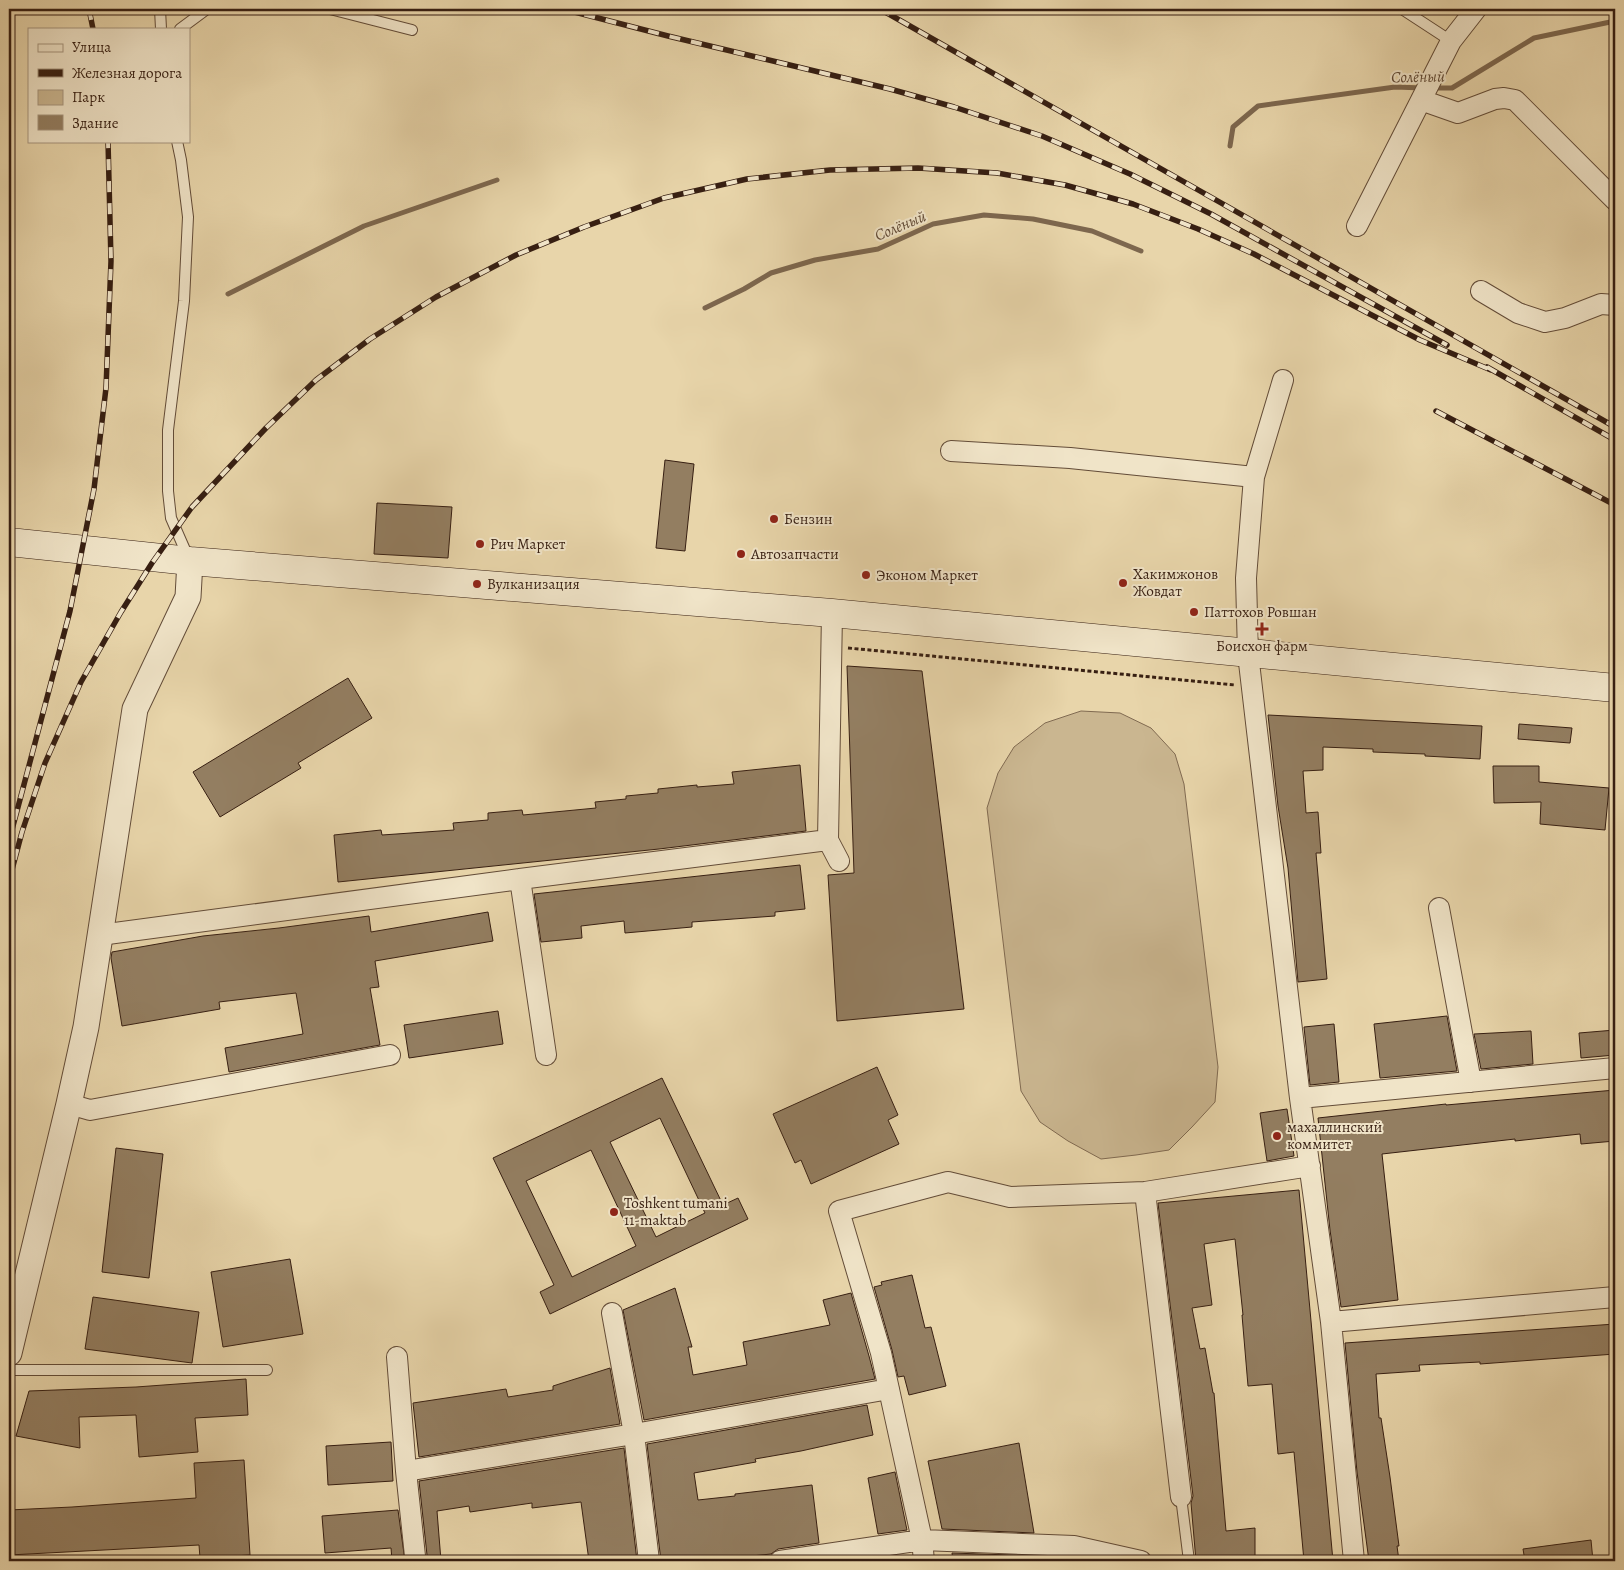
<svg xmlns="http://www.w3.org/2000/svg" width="1624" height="1570" font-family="Alegreya,serif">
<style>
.green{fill:#cab690;stroke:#806a51}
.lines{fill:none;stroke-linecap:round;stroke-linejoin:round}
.stream{stroke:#7d674e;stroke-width:5}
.building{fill:#937e61;stroke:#371f12;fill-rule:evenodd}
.service-casing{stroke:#634c38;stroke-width:12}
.minor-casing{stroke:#634c38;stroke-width:22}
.tertiary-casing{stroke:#634c38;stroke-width:27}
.secondary-casing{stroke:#371f12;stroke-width:29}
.path{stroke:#371f12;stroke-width:3;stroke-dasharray:4 2.5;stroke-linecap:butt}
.service{stroke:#f0e4c8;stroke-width:10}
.minor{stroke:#f0e4c8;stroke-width:20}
.tertiary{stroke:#f0e4c8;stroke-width:25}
.secondary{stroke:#f0e4c8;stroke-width:28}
.rail-casing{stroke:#371f12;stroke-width:5.5}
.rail{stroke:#f0e4c8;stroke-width:4;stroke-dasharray:11;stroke-linecap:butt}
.poi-dot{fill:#8f2418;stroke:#f0e4c8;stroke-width:2}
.labels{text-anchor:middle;stroke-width:4;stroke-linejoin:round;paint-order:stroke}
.poi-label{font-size:15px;fill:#371f12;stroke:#f0e4c8;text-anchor:start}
.water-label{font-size:16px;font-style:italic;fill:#604935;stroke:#f0e4c8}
</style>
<rect width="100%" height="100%" fill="#e8d5aa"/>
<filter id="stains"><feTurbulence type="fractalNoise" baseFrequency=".004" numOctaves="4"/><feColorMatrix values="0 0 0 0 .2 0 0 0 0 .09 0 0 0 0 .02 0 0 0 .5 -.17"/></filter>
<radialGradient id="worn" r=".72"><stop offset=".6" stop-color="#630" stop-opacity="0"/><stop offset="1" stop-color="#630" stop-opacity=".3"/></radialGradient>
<path class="green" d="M 1081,711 L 1120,713 L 1151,728 L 1175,754 L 1184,784 L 1218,1067 L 1215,1102 L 1192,1127 L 1169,1150 L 1136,1155 L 1101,1159 L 1068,1141 L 1040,1122 L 1021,1091 L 987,808 L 998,773 L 1014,747 L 1045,723 Z"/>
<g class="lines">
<path class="stream" d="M 1431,88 L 1452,88 L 1534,38 L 1615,21
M 1230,146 L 1233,127 L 1258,106 L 1395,87 L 1423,88
M 228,294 L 364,226 L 497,180
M 705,308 L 744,289 L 771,273 L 815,260 L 878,249 L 933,224 L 984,215 L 1033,219 L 1092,231 L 1141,251"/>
</g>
<path class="building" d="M 665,460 L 694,464 L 685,551 L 656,548 Z
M 377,503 L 452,507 L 448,558 L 374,554 Z
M 847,666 L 922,671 L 964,1009 L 837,1021 L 828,875 L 854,873 Z
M 348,678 L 372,718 L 298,763 L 301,768 L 220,817 L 193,772 Z
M 1268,715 L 1482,726 L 1480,759 L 1425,756 L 1425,754 L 1373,752 L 1373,749 L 1323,747 L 1323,770 L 1303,771 L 1306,813 L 1318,812 L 1321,853 L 1316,853 L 1327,979 L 1298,982 L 1288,868 L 1278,806 Z
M 1519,724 L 1572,728 L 1570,743 L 1518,739 Z
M 800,765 L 806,831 L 659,849 L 338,882 L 334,835 L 381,830 L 382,835 L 454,830 L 453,823 L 488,820 L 488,813 L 522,810 L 523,815 L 596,808 L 595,802 L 626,799 L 626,796 L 658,793 L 658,789 L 697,785 L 697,787 L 734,784 L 732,772 Z
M 1493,766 L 1539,766 L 1539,782 L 1609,788 L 1605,830 L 1540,824 L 1541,802 L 1494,803 Z
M 800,865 L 805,909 L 775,912 L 775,916 L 692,922 L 692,927 L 625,933 L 624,921 L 581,926 L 582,938 L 541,942 L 534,894 Z
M 488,912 L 493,941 L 375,961 L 379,987 L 370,988 L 380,1045 L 229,1072 L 225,1048 L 303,1034 L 296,993 L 219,1002 L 220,1009 L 122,1026 L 111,958 L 112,952 L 203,936 L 279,928 L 369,916 L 371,932 Z
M 498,1011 L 503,1044 L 409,1058 L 404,1025 Z
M 1447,1016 L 1457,1071 L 1380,1078 L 1374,1024 Z
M 1334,1024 L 1339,1082 L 1310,1085 L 1304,1027 Z
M 1615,1030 L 1615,1055 L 1581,1058 L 1579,1033 Z
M 1531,1031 L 1533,1064 L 1481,1069 L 1474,1034 Z
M 877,1067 L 898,1115 L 888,1120 L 899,1144 L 811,1184 L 801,1160 L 795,1163 L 773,1114 Z
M 662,1078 L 723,1205 L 738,1198 L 748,1219 L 550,1314 L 540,1292 L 554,1285 L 493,1158 ZM 660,1118 L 705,1213 L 656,1237 L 610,1142 ZM 591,1150 L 636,1246 L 572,1277 L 526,1181 Z
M 1615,1090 L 1615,1141 L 1581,1144 L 1580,1134 L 1515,1141 L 1515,1139 L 1382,1154 L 1398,1300 L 1341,1307 L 1330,1230 L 1318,1118 L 1446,1104 L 1446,1105 Z
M 1287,1109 L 1294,1156 L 1267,1161 L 1260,1113 Z
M 116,1148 L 163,1154 L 149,1278 L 102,1272 Z
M 1299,1190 L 1333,1561 L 1304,1561 L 1294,1452 L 1278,1454 L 1272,1384 L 1248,1386 L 1242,1315 L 1243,1315 L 1235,1239 L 1204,1244 L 1212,1305 L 1192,1308 L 1200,1349 L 1205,1348 L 1213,1393 L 1214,1393 L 1226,1531 L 1255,1528 L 1255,1561 L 1196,1561 L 1191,1503 L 1193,1496 L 1158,1203 Z
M 290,1259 L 303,1334 L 223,1347 L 211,1272 Z
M 912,1275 L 925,1328 L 931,1327 L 946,1386 L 909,1395 L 904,1376 L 898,1377 L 892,1350 L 874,1287 L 882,1285 L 881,1282 Z
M 675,1288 L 692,1347 L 688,1347 L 693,1375 L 747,1365 L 743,1342 L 830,1325 L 823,1300 L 851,1293 L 869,1356 L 875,1379 L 644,1420 L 623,1310 Z
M 93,1297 L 199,1312 L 192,1363 L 85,1349 Z
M 1615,1324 L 1615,1354 L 1480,1364 L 1480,1362 L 1419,1365 L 1420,1371 L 1376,1374 L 1379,1418 L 1381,1418 L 1390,1477 L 1399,1546 L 1397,1546 L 1399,1561 L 1369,1561 L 1357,1472 L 1345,1343 Z
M 610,1368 L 620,1424 L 419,1457 L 413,1403 L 506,1389 L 508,1397 L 553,1390 L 553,1386 Z
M 246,1379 L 248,1415 L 195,1418 L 198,1452 L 139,1457 L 136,1415 L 79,1417 L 80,1448 L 16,1436 L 29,1391 L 136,1387 Z
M 867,1405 L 873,1435 L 801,1451 L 755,1459 L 756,1462 L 694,1473 L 698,1500 L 735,1496 L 735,1494 L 812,1485 L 819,1543 L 778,1549 L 771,1554 L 703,1561 L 661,1561 L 647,1444 Z
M 391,1442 L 393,1481 L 328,1485 L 326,1446 Z
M 1019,1443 L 1034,1533 L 942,1529 L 928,1461 Z
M 624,1448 L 637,1561 L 589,1561 L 581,1502 L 532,1508 L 532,1503 L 470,1512 L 469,1506 L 437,1511 L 441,1561 L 426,1561 L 427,1555 L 419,1481 Z
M 244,1460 L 250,1555 L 200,1558 L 199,1545 L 9,1555 L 9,1510 L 72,1507 L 196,1498 L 194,1463 Z
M 895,1472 L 907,1530 L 878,1534 L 868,1478 Z
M 398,1510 L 405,1561 L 392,1561 L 391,1548 L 325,1553 L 322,1516 Z
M 1591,1540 L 1593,1561 L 1525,1561 L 1523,1549 Z
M 952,1553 L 1038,1556 L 1039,1561 L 953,1561 Z"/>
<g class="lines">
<defs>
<path id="service" d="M 160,9 L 161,29
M 330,9 L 412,30
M 1402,9 L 1451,41
M 180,29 L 207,9
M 177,141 L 181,160 L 188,217 L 184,301 L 168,430 L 168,491 L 171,518 L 189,559
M 9,1370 L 267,1370
M 1181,1497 L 1189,1561"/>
<path id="minor" d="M 1421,100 L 1458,113 L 1495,99 L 1504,98 L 1515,100 L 1615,200
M 1357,226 L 1451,41 L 1476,9
M 1481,291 L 1518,313 L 1545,322 L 1565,318 L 1601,304 L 1615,305
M 1283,380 L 1254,477 L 1246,578 L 1248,654 L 1300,1098 L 1331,1322 L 1354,1561
M 951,451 L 1070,458 L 1254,477
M 832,613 L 828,840 L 839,861
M 520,879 L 546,1055
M 1439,908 L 1471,1082
M 100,935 L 520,879 L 828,840
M 1300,1098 L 1615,1068
M 69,1104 L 90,1110 L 390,1055
M 1145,1192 L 1181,1497
M 612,1313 L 634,1434 L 649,1561
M 1331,1322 L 1615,1297
M 397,1357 L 406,1471 L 415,1556
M 406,1471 L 634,1434 L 889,1389
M 780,1561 L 922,1540 L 1074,1546 L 1141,1561
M 924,1561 L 922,1540 L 881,1353 L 839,1211 L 948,1182 L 1010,1197 L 1145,1192 L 1310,1166"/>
<path id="tertiary" d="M 9,1353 L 69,1104 L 86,1027 L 135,709 L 188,597 L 190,561"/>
<path id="secondary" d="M 9,542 L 190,561 L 832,613 L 1615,688"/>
</defs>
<use href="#service" class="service-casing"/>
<use href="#minor" class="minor-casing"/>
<use href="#tertiary" class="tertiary-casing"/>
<use href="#secondary" class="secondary-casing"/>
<path class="path" d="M 848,648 L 1235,685"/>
<use href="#service" class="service"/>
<use href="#minor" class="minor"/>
<use href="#tertiary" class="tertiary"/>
<use href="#secondary" class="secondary"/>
<defs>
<path id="rail" d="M 89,9 L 93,29
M 563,9 L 668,36 L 890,89 L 954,107 L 1042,136 L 1130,174 L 1211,214 L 1447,345
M 880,9 L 1615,427
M 1487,367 L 1615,440
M 1436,411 L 1615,505
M 9,841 L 70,611 L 94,489 L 106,388 L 111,261 L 108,141
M 9,881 L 22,832 L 45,763 L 81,682 L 121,612 L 152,563 L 192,507 L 266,428 L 316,380 L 370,339 L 436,297 L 516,255 L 584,227 L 664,198 L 747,179 L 830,170 L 918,168 L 997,173 L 1065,185 L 1133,204 L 1198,229 L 1254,254 L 1420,340 L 1491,370"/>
</defs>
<use href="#rail" class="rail-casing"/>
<use href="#rail" class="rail"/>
</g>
<g class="poi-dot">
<circle cx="774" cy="519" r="5"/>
<circle cx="480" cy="544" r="5"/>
<circle cx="741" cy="554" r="5"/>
<circle cx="866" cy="575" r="5"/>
<circle cx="1123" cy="583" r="5"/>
<circle cx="477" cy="584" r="5"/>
<circle cx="1194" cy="612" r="5"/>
<path d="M1259.5 621.5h5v5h5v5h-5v5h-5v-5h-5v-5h5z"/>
<circle cx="1277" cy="1136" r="5"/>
<circle cx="614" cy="1212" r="5"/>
</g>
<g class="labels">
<g class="poi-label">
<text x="784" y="524">Бензин</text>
<text x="490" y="549">Рич Маркет</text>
<text x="751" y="559">Автозапчасти</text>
<text x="1133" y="579">Хакимжонов<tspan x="1133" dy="17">Жовдат</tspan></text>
<text x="876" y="580">Эконом Маркет</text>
<text x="487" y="589">Вулканизация</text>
<text x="1204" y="617">Паттохов Ровшан</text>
<text x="1262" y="651" text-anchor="middle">Боисхон фарм</text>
<text x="1287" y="1132">махаллинский<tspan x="1287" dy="17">коммитет</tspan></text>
<text x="624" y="1208">Toshkent tumani<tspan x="624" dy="17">11-maktab</tspan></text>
</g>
<g class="water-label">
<text transform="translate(1418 76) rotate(-1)" y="6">Солёный</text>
<text transform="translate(900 225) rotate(-23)" y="6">Солёный</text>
</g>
</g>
<rect width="1624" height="1570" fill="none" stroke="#e8d5aa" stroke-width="30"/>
<rect x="10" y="10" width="1604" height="1550" fill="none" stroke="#371f12" stroke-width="2.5"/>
<rect x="15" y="15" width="1594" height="1540" fill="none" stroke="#371f12"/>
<rect x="28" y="28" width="162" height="115" fill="#f0e4c8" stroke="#a6957f"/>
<rect x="38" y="44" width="25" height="8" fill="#f0e4c8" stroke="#a6957f"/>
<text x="72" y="52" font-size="15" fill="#371f12">Улица</text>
<rect x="38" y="69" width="25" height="8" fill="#371f12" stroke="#a6957f"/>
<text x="72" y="78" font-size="15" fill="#371f12">Железная дорога</text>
<rect x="38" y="90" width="25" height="15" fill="#cab690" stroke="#a6957f"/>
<text x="72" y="102" font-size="15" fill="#371f12">Парк</text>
<rect x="38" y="115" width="25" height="15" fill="#937e61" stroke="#a6957f"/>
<text x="72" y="128" font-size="15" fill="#371f12">Здание</text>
<rect width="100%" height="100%" filter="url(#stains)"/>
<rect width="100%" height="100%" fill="url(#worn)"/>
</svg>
